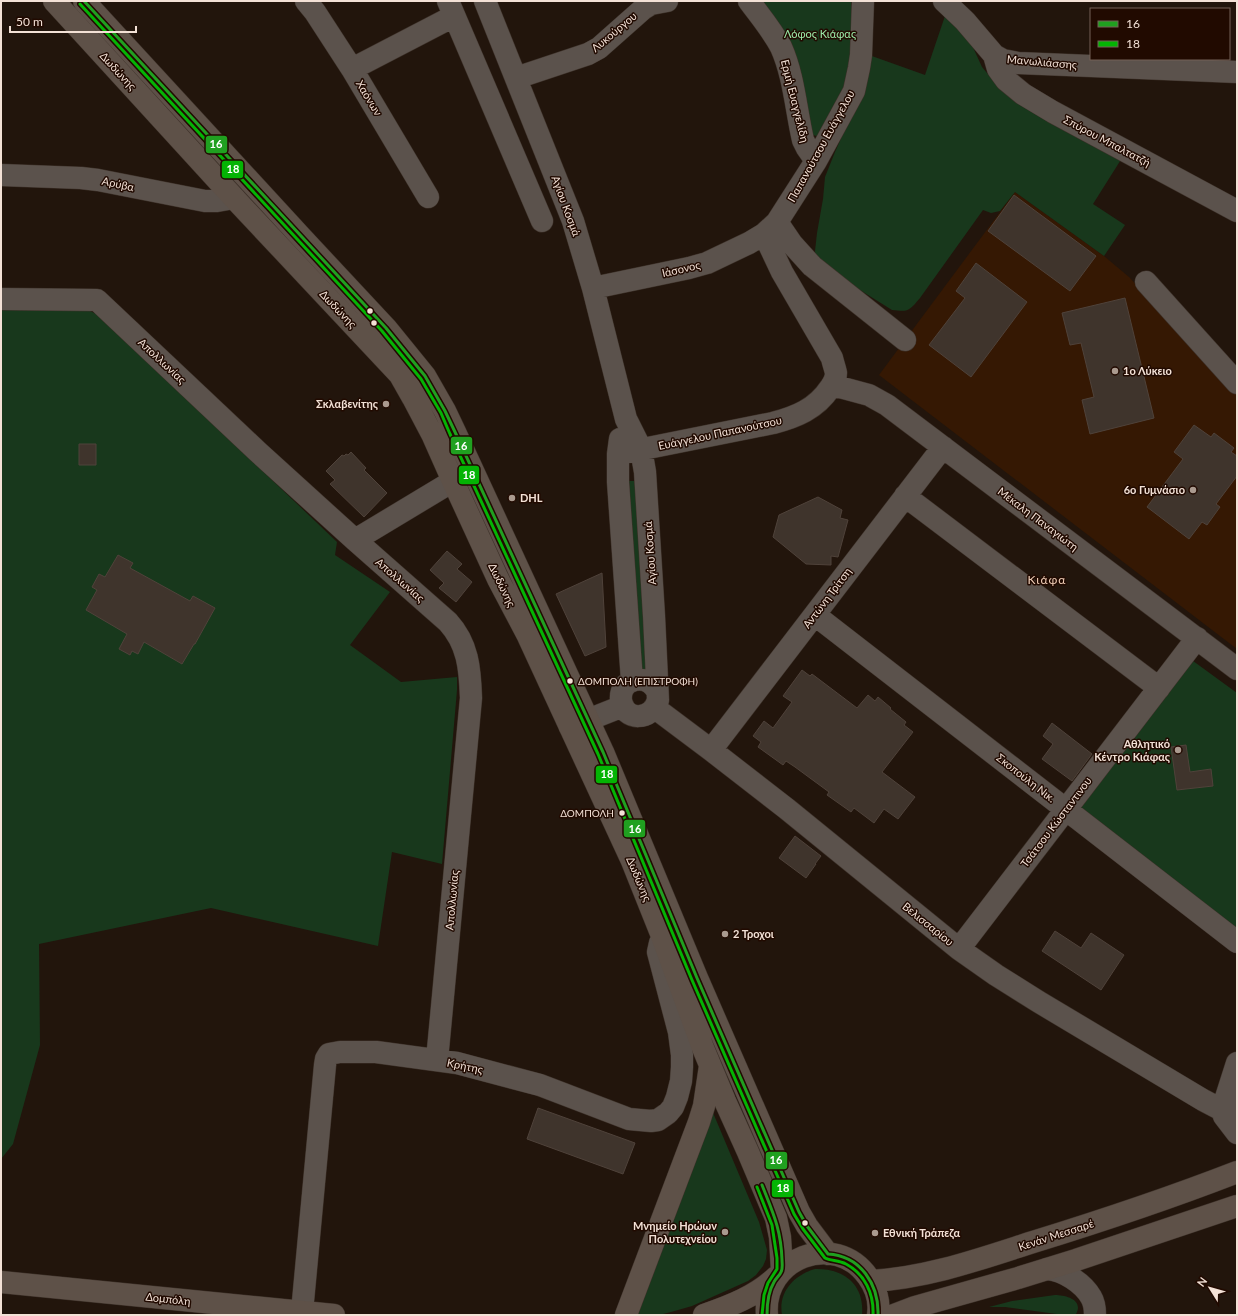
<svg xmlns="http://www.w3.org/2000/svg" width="1238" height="1316" font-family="Lato,sans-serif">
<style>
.built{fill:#351803}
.green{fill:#18381c}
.building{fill:#3f342c;stroke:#4f423a}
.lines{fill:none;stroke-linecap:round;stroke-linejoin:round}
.minor-casing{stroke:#3e322a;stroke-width:23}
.major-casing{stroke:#3e322a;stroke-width:23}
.minor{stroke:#5b524c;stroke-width:22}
.major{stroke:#5e5148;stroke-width:22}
.bus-1-casing{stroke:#210a00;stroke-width:6}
.bus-2-casing{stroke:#210a00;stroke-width:6}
.bus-1{stroke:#20a020;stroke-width:3}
.bus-2{stroke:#04b404;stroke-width:3}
.bus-dot{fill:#f3e1d6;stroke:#210a00;stroke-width:1.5}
.poi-dot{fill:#aa9a8f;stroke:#210a00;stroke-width:1.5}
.labels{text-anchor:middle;stroke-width:3;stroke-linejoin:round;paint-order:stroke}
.bus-label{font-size:10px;fill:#f3e1d6;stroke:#210a00;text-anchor:start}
.street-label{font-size:11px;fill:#f3e1d6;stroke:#210a00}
.park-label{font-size:11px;fill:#9aeaa7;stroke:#210a00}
.poi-label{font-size:11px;font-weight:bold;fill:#f3e1d6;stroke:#210a00;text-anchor:start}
.neighbourhood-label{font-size:12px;letter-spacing:1px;fill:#f1cfb8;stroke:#210a00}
.line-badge{stroke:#210a00;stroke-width:1.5}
.badge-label{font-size:11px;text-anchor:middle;font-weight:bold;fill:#fff}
</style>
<rect width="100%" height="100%" fill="#22150c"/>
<path class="built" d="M 1015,192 L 1104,256 L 1129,277 L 1237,393 L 1237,649 L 879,375 Z"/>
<path class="green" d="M 759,1 L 851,1 L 853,20 L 847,92 L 820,137 L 806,133 Z
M 945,16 L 971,43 L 982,67 L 992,79 L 1014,96 L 1122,158 L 1093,204 L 1125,225 L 1104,256 L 1015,192 L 1000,211 L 991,213 L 983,210 L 920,298 C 909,311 909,312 892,310 L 828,270 L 816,260 L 815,251 L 817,233 L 823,199 L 825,177 L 835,152 L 851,116 L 869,55 L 925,75 Z
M 1,308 L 88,310 L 100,316 L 337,542 L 335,555 L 390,592 L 350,645 L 401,682 L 457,677 L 457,690 L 442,864 L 392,852 L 378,946 L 211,908 L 39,944 L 40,1045 L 13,1144 L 1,1159 Z
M 629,481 L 640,481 L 651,669 L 640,670 Z
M 1189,658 L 1237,693 L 1237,935 L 1074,807 Z
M 711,1108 L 759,1222 L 767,1250 L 766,1259 L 763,1266 L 756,1275 L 748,1281 L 692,1306 L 671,1312 L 659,1315 L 632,1315 Z
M 815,1269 C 844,1268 865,1285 862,1315 L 782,1315 C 778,1292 794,1275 815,1269 Z
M 1055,1295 C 1066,1295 1084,1300 1076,1314 L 1064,1315 L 1005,1307 L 989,1307 L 1012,1301 Z"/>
<path class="building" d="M 1014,195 L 1096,256 L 1070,291 L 988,231 Z
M 976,263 L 1027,302 L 971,377 L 929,345 L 965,298 L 956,291 Z
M 1125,298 L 1154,418 L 1090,434 L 1082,400 L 1094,397 L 1081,343 L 1070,345 L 1062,313 Z
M 1194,425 L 1211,437 L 1214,433 L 1234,448 L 1231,452 L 1237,456 L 1237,476 L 1216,504 L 1220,507 L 1207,525 L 1202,522 L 1189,539 L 1147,507 L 1183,459 L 1174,452 Z
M 79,444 L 96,444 L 96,465 L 79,465 Z
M 351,452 L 366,468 L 364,470 L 387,493 L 364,517 L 330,484 L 335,480 L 326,471 L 342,455 L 344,456 L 346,454 L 348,455 Z
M 818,497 L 842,510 L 840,518 L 848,520 L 838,557 L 831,556 L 831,565 L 806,564 L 773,537 L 779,515 Z
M 447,551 L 462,564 L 457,569 L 472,582 L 456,602 L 439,588 L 444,583 L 430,570 Z
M 118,555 L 133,563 L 130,568 L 190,601 L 193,596 L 215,608 L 195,644 L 194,644 L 182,664 L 144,642 L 138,654 L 132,651 L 130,655 L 119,649 L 127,634 L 86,610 L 97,590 L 92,587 L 99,574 L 105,577 Z
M 602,573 L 606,647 L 585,656 L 556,594 Z
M 802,670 L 810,676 L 812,674 L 857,708 L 868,695 L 875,701 L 878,697 L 891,708 L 890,709 L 906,722 L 904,725 L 913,732 L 882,772 L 915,797 L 898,819 L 884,809 L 874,823 L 854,808 L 851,812 L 827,795 L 829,792 L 795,767 L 786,761 L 783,765 L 758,747 L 761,742 L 753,736 L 764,721 L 773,728 L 792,702 L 783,696 Z
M 1052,723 L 1092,754 L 1072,781 L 1042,759 L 1053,744 L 1043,736 Z
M 1186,745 L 1190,772 L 1211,769 L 1213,786 L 1177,790 L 1171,747 Z
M 795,836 L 821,856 L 815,864 L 816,864 L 806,878 L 779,858 Z
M 1055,931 L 1081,948 L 1091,933 L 1124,955 L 1101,990 L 1042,951 Z
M 538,1108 L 635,1143 L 623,1174 L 527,1139 Z"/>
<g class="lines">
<defs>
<path id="minor" d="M 306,1 L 315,12 L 352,69 L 428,197
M 448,1 L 542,221
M 485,1 L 573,221 L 593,288 L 626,419 L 641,449 L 645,472 L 654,616 L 658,700 C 652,721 624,722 621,700 C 619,678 647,672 657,691
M 749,1 C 760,16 772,30 781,47 C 794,76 796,110 803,140 L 807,148 L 816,161
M 944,1 L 965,21 L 994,55 L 1003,60 L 1018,63 L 1237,72
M 994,55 L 998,69 L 1006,80 L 1023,94 L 1053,112 L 1237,211
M 352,69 L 454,16
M 516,78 L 588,54 L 599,48 L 643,9 L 651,4 L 667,1
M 1,175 L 81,178 L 98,180 L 205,201 L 217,201 L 234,198
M 777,222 L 792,244 L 812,266 L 905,340
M 1146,282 L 1237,383
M 593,288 L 689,268 L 707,263 L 749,243 L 764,234 L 777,222 L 816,161 L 854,91 L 859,68 L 861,55 L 863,1
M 1,299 L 97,300 L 257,451 L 355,540 L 448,622 C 468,644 470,668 471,698 L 437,1060
M 832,385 L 869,395 L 887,405 L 1237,669
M 620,439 L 618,454 L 618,482 L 632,681
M 618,454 L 773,423 C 796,417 816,409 830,388 C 833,384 836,378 836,373 C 835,368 833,363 832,358 L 782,272 L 764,234
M 905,496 L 1159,688
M 355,540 L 453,481
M 815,615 L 1237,942
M 655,708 L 711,750 L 787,809 L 959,949 L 996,975 L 1039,1002 L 1203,1100 L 1222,1110 L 1228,1111 L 1237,1114
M 570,727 L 623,706
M 711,750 L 943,447
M 959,949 L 1197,638
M 1222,1110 L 1237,1063
M 1222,1110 L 1224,1116 L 1237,1133
M 1047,1269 C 1063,1270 1083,1283 1091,1297 C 1094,1302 1095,1309 1095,1315
M 302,1312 L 325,1065 L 326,1059 L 329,1054 L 340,1052 L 376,1052 L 457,1063 L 540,1085 L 629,1119 L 651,1121 L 658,1120 L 668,1113 L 673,1107 L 677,1097 L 681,1081 L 682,1067 L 682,1055 L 679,1032 L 658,952 L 660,943"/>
<path id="major" d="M 54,1 L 234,198 L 400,375 L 413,398 L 433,436 L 453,481 L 498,579 L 527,634 L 632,861 L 662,936 L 703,1048 L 725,1101 L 748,1152 L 776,1218 L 780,1237 L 782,1271
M 84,1 L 302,238 L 386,328 L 425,376 L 445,411 L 455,432 L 603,752 L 697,978 L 799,1212 L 807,1226 L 828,1254
M 871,1281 C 927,1278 980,1259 1033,1242 C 1101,1221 1170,1198 1237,1172
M 1,1282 L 334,1315
M 626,1315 L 699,1122 L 704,1106 L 710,1066
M 704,1315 C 730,1306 756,1296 776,1277
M 767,1315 C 762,1258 835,1230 868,1277 C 876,1288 880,1302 878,1315
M 894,1315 L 915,1307 L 1018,1278 L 1076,1260 L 1237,1206"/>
</defs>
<use href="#minor" class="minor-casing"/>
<use href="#major" class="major-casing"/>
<use href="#minor" class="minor"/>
<use href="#major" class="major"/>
<defs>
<path id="bus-1" d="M 84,1 L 386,328 L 425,376 L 445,411 L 455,432 L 603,752 L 697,978 L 799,1212 L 807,1226 L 828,1254 C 861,1256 879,1285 878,1315
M 762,1185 C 773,1213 781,1229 782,1260 C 782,1263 783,1269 781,1272 C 780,1275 776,1278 774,1282 C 768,1292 767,1303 767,1315"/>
<path id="bus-2" d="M 80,4 L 382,331 L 421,379 L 441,413 L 450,434 L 598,754 L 692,980 L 794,1214 L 803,1229 L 825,1258 C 831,1261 839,1260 846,1264 C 865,1274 874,1294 873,1315
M 757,1187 L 772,1225 L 777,1258 L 777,1269 L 768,1283 L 764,1295 L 762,1315"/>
</defs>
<use href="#bus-1" class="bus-1-casing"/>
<use href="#bus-2" class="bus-2-casing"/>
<use href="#bus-1" class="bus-1"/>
<use href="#bus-2" class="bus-2"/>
</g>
<g class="bus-dot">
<circle cx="370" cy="311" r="3.5"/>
<circle cx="374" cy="323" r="3.5"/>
<circle cx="570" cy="681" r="3.5"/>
<circle cx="622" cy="813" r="3.5"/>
<circle cx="805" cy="1223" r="3.5"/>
</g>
<g class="poi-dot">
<circle cx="1115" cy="371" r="4"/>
<circle cx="386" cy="404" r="4"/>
<circle cx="1193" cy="490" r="4"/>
<circle cx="512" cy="498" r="4"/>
<circle cx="1178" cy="750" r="4"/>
<circle cx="725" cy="934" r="4"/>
<circle cx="725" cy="1232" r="4"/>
<circle cx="875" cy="1233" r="4"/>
</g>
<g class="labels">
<g class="bus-label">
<text x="578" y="685">ΔΟΜΠΟΛΗ (ΕΠΙΣΤΡΟΦΗ)</text>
<text x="614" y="817" text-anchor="end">ΔΟΜΠΟΛΗ</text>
</g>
<g class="street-label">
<text transform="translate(614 32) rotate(-40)" y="4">Λυκούργου</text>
<text transform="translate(1042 62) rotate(5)" y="4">Μανωλιάσσης</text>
<text transform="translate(118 71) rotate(47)" y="4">Δωδώνης</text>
<text transform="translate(369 98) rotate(59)" y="4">Χαόνων</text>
<text transform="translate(795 101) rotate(76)" y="4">Ερμή Ευαγγελίδη</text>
<text transform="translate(1107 141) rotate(28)" y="4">Σπύρου Μπαλτατζή</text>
<text transform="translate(821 146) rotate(-61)" y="4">Παπανούτσου Ευάγγελου</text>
<text transform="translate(118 184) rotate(12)" y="4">Αρύβα</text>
<text transform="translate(566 206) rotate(70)" y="4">Αγίου Κοσμά</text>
<text transform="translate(681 269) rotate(-13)" y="4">Ιάσονος</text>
<text transform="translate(338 309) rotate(46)" y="4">Δωδώνης</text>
<text transform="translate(162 361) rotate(43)" y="4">Απολλωνίας</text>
<text transform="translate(720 433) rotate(-12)" y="4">Ευάγγελου Παπανούτσου</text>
<text transform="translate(1038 519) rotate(37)" y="4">Μέκαλη Παναγιώτη</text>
<text transform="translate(650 553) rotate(-94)" y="4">Αγίου Κοσμά</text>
<text transform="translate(400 580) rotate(41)" y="4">Απολλωνίας</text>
<text transform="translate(502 585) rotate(64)" y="4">Δωδώνης</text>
<text transform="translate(827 598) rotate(-53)" y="4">Αντώνη Τρίτση</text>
<text transform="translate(1026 778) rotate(38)" y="4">Σκοπούλη Νικ.</text>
<text transform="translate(1056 822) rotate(-53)" y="4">Τσάτσου Κώσταντινου</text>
<text transform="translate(639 879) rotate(67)" y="4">Δωδώνης</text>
<text transform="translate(452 900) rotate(-85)" y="4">Απολλωνίας</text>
<text transform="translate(928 924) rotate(39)" y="4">Βελισσαρίου</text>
<text transform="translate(465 1066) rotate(12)" y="4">Κρήτης</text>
<text transform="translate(1056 1235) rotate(-18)" y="4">Κενάν Μεσσαρέ</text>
<text transform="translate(168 1299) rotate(6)" y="4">Δομπόλη</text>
</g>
<g class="park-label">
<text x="820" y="38">Λόφος Κιάφας</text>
</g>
<g class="poi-label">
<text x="1123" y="375">1ο Λύκειο</text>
<text x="378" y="408" text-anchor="end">Σκλαβενίτης</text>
<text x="1185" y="494" text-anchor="end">6ο Γυμνάσιο</text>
<text x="520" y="502">DHL</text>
<text x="1170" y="748" text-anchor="end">Αθλητικό<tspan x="1170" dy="13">Κέντρο Κιάφας</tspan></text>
<text x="733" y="938">2 Τροχοι</text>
<text x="717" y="1230" text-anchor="end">Μνημείο Ηρώων<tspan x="717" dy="13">Πολυτεχνείου</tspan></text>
<text x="883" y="1237">Εθνική Τράπεζα</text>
</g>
<g class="neighbourhood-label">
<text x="1047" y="584">Κιάφα</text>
</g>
</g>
<g class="line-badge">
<rect x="205" y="135" width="23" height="19" rx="4" fill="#20a020"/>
<rect x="221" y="160" width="23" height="19" rx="4" fill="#04b404"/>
<rect x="450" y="436" width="23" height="19" rx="4" fill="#20a020"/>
<rect x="458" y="465" width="22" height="20" rx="4" fill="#04b404"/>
<rect x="595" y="765" width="23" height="19" rx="4" fill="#04b404"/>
<rect x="623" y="819" width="23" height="19" rx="4" fill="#20a020"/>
<rect x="765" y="1151" width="23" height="19" rx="4" fill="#20a020"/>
<rect x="771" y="1179" width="23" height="19" rx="4" fill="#04b404"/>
</g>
<g class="badge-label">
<text x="216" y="148">16</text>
<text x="233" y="173">18</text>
<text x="461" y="450">16</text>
<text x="469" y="479">18</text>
<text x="607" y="778">18</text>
<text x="635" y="833">16</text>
<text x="776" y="1164">16</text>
<text x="783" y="1192">18</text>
</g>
<rect width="1238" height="1316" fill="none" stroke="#f3e1d6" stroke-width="4"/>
<rect x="1090" y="8" width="140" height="52" fill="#210a00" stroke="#756056"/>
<rect x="1098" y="21" width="20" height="6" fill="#20a020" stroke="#756056"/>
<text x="1126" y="28" font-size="12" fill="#f3e1d6">16</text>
<rect x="1098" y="41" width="20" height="6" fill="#04b404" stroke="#756056"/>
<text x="1126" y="48" font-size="12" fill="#f3e1d6">18</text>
<g transform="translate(1210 1288) rotate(307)" stroke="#210a00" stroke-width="3" paint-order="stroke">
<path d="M0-3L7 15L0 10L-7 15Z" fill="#f3e1d6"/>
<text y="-6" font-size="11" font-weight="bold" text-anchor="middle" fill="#f3e1d6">N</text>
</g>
<path d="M10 26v6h126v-6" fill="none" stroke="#f3e1d6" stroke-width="2"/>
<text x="16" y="26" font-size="12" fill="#f3e1d6" stroke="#210a00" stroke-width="3" paint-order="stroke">50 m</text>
</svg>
